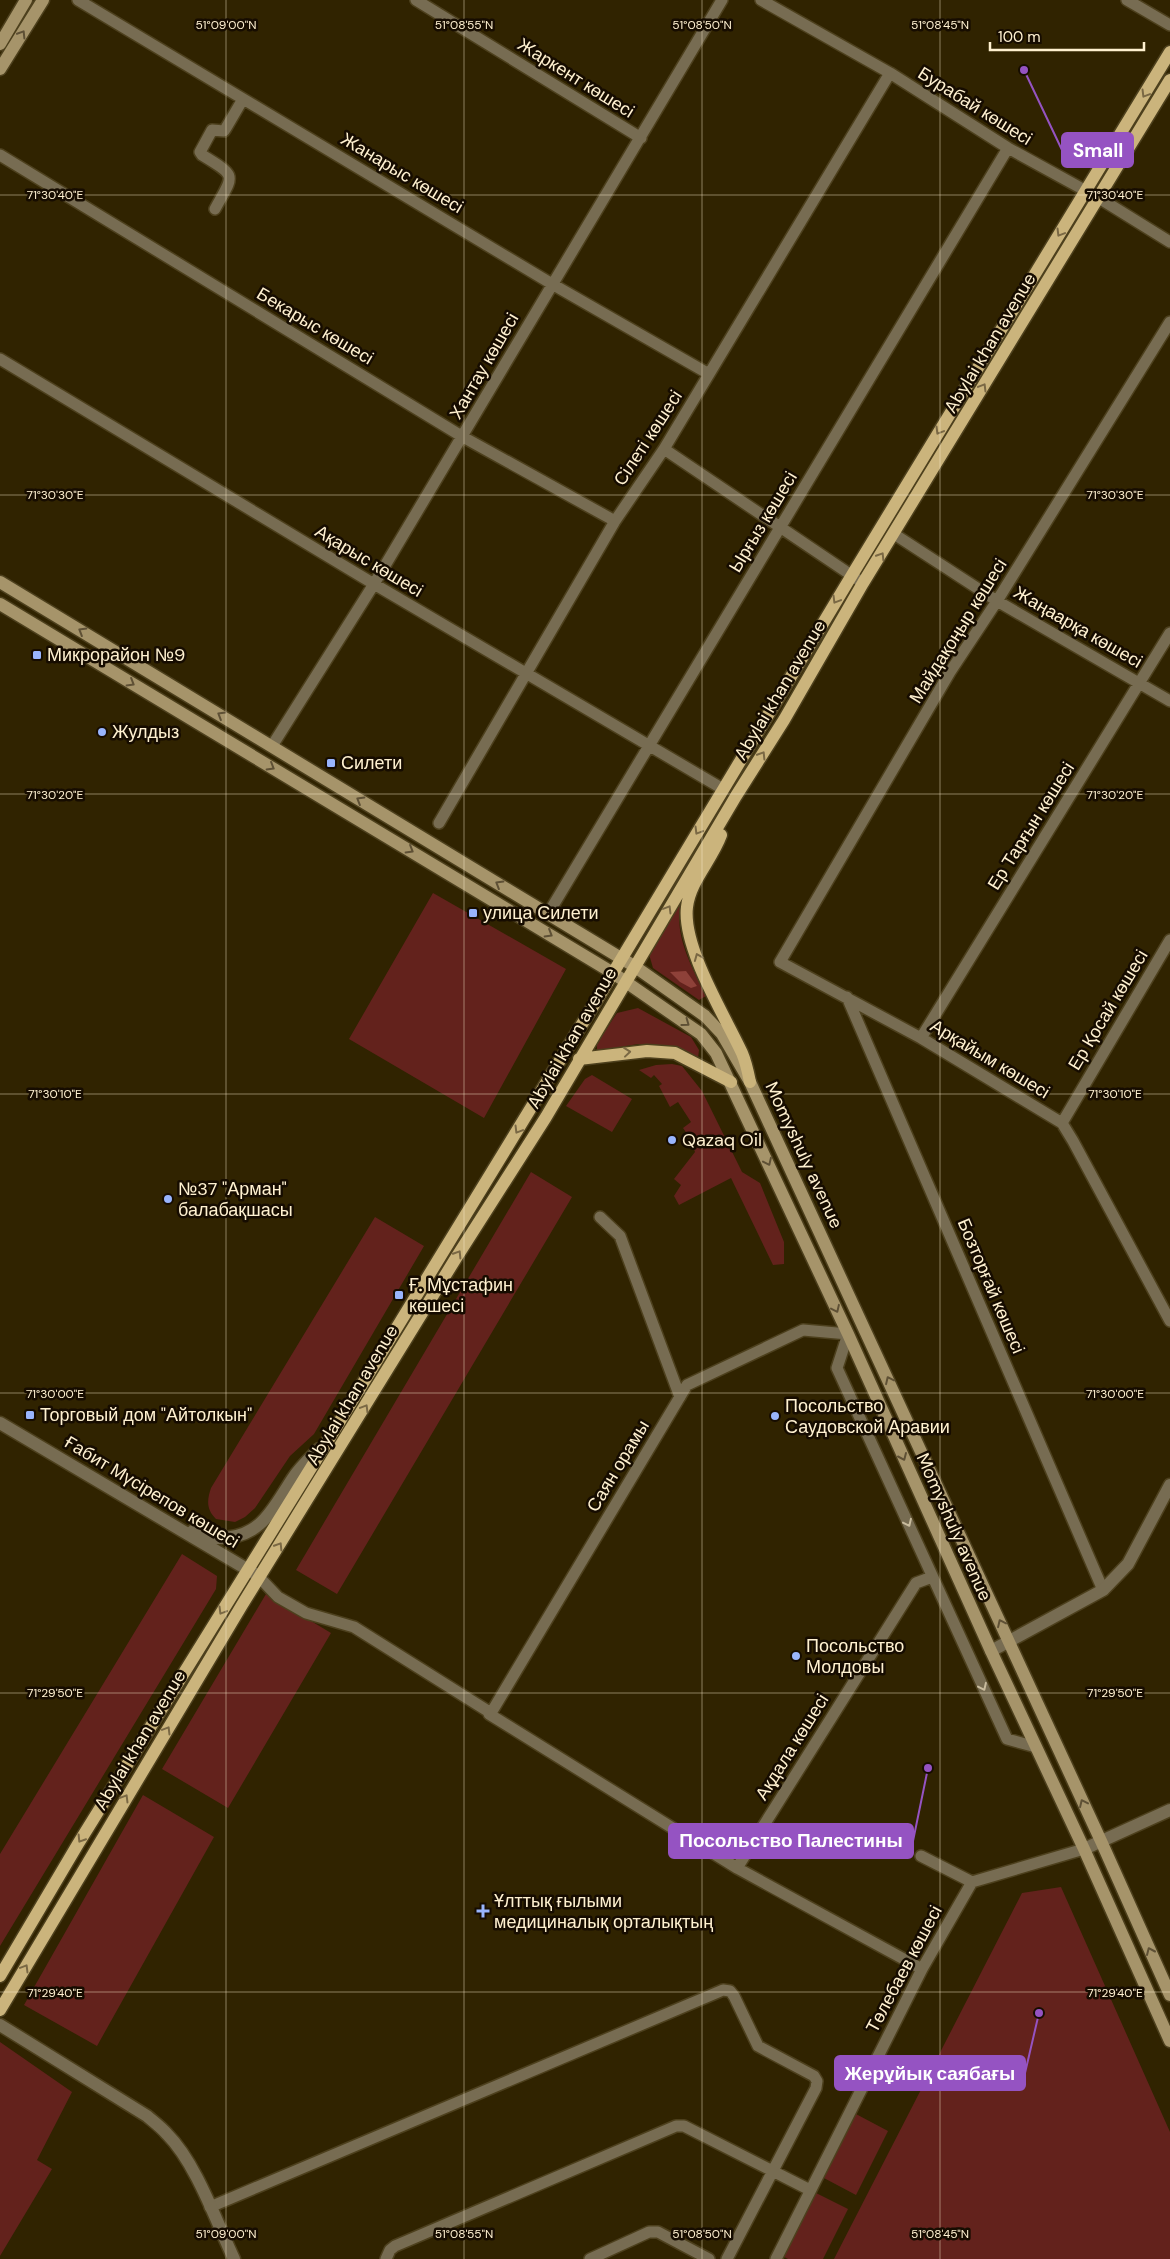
<svg xmlns="http://www.w3.org/2000/svg" width="1170" height="2259" font-family="'DM Sans',sans-serif">
<style>
.green{fill:#63221c}
.forest{fill:#8e4139}
.lines{fill:none;stroke-linecap:round;stroke-linejoin:round}
.minor-casing{stroke:#4d401d;stroke-width:14}
.tertiary-casing{stroke:#4d401d;stroke-width:15}
.secondary-casing{stroke:#4d401d;stroke-width:15}
.primary-casing{stroke:#4d401d;stroke-width:15}
.minor{stroke:#776c52;stroke-width:11}
.tertiary{stroke:#776c52;stroke-width:12}
.secondary{stroke:#a6946a;stroke-width:12}
.primary{stroke:#cbb47c;stroke-width:12}
.oneway{stroke:#5e5035}
.oneway2{stroke:#7a6844}
.oneway3{stroke:#c9bc9e}
.ticks{fill:none;stroke:#fff1d0;stroke-width:1;stroke-opacity:0.45}
.poi-dot{fill:#99b5fd;stroke:#160c00;stroke-width:2}
.labels{text-anchor:middle;stroke-width:5;stroke-linejoin:round;paint-order:stroke}
.street-label{font-size:18px;fill:#fff1d0;stroke:#160c00}
.poi-label{font-size:18px;fill:#fff1d0;stroke:#160c00;text-anchor:start}
.ticks-label{font-size:12px;text-anchor:middle;fill:#fff1d0;stroke:#160c00;stroke-width:5;stroke-linejoin:round;paint-order:stroke}
.leader{fill:none;stroke:#9553c2;stroke-width:2}
.callout-dot{fill:#9553c2;stroke:#160c00;stroke-width:2}
.callout{fill:#9553c2;stroke:#9553c2;stroke-width:2}
.callout-label{font-size:19px;text-anchor:middle;font-weight:bold;fill:#fff}
</style>
<rect width="100%" height="100%" fill="#302300"/>
<path class="green" d="M 433,893 L 566,969 L 484,1118 L 349,1039 Z
M 682,898 C 672,933 691,965 706,996 L 699,1000 L 653,968 L 649,954 Z
M 638,1008 L 691,1037 L 699,1050 L 698,1058 L 676,1048 L 638,1044 L 597,1051 L 597,1043 L 617,1013 Z
M 672,1064 L 682,1066 L 702,1091 L 742,1172 L 760,1183 L 784,1242 L 784,1264 L 773,1265 L 731,1178 L 679,1205 L 674,1196 L 681,1185 L 674,1179 L 695,1152 L 690,1138 L 683,1128 L 691,1122 L 678,1102 L 670,1107 L 659,1086 L 662,1084 L 654,1075 L 651,1078 L 639,1070 L 656,1065 Z
M 592,1075 L 632,1099 L 612,1132 L 566,1106 L 585,1079 Z
M 531,1172 L 572,1197 L 337,1594 L 296,1570 Z
M 375,1217 L 424,1246 L 314,1434 L 290,1456 L 255,1508 L 245,1517 L 235,1522 L 216,1519 C 206,1509 207,1500 211,1488 Z
M 182,1554 L 217,1576 L 216,1589 L 0,1946 L 0,1854 Z
M 266,1594 L 331,1633 L 228,1808 L 162,1769 Z
M 143,1795 L 214,1837 L 97,2046 L 24,2005 Z
M 1061,1887 L 1170,2132 L 1170,2259 L 834,2259 L 1022,1893 Z
M 0,2042 L 72,2092 L 37,2160 L 52,2169 L 0,2256 Z
M 854,2113 L 888,2131 L 856,2195 L 822,2177 Z
M 814,2192 L 848,2209 L 823,2259 L 788,2259 L 782,2256 Z"/>
<path class="forest" d="M 686,971 L 697,986 L 691,988 L 680,982 L 670,972 Z"/>
<g class="lines">
<defs>
<path id="minor" d="M 78,0 L 552,284 L 709,374
M 416,0 L 641,138
M 761,0 L 890,73 L 1008,148 L 1099,198 L 1170,242
M 1127,0 L 1170,25
M 0,155 L 463,437 L 615,521
M 215,209 C 234,174 238,177 202,155 L 200,152 L 212,130 L 224,131 L 226,128 L 243,99
M 1170,322 L 997,601 L 950,672 L 780,962 L 921,1038 L 1062,1123 L 1073,1141 L 1170,1321
M 0,359 L 374,584 L 723,789
M 664,449 L 863,583
M 894,534 L 997,601 L 1170,701
M 272,746 L 374,584 L 722,0
M 439,823 L 615,521 L 664,449 L 890,73
M 548,914 L 1008,148
M 847,997 L 1103,1590
M 921,1038 L 1170,633
M 1062,1123 L 1170,940
M 600,1217 L 620,1236 L 680,1397
M 259,1577 L 278,1597 L 306,1613 L 354,1627 L 491,1713 L 687,1385 L 803,1330 L 848,1334 L 837,1368 L 1007,1739 L 1036,1747
M 489,1714 L 737,1868 L 922,1969
M 921,1856 L 972,1882
M 737,1868 L 916,1583 L 932,1577
M 210,2207 L 723,1990 L 730,1991 L 734,1996 L 758,2046 L 814,2076 L 817,2081 L 816,2088 L 727,2259
M 386,2259 L 390,2250 L 395,2246 L 676,2126 L 684,2126 L 810,2190
M 590,2259 L 649,2232 L 658,2232 L 709,2259
M 776,2259 L 922,1969 L 972,1882 L 1084,1849"/>
<path id="tertiary" d="M 0,1423 L 257,1575
M 193,1531 C 201,1533 211,1538 219,1538 C 262,1538 273,1508 293,1478 C 300,1467 310,1458 319,1449
M 991,1651 L 1103,1590 L 1128,1564 L 1170,1485
M 1084,1849 L 1170,1810
M 0,2025 L 147,2116 C 154,2122 161,2127 167,2134 C 196,2163 216,2221 234,2259"/>
<path id="secondary" d="M 0,44 L 26,0
M 0,69 L 43,0
M 0,582 L 634,966 L 705,1016 L 722,1034 L 750,1082 L 1101,1841 L 1170,1995
M 0,604 L 613,973 L 701,1034 L 716,1053 L 848,1334 L 991,1651 L 1084,1849 L 1170,2041"/>
<path id="primary" d="M 721,835 C 712,860 690,881 687,907 C 682,947 725,1016 742,1053 C 746,1062 748,1072 750,1082
M 579,1059 L 647,1051 L 675,1053 L 731,1082
M 0,1976 L 78,1844 L 327,1442 L 598,998 L 852,575 L 1170,52
M 0,2010 L 242,1605 L 456,1258 L 546,1117 L 736,796 L 784,720 L 863,583 L 1170,80"/>
</defs>
<use href="#minor" class="minor-casing"/>
<use href="#tertiary" class="tertiary-casing"/>
<use href="#secondary" class="secondary-casing"/>
<use href="#primary" class="primary-casing"/>
<use href="#minor" class="minor"/>
<use href="#tertiary" class="tertiary"/>
<use href="#secondary" class="secondary"/>
<use href="#primary" class="primary"/>
</g>
<defs><path id="oneway-chevron" d="M-2-3.5L2.5 0L-2 3.5" fill="none" stroke-width="1.6" stroke-linecap="round" stroke-linejoin="round" transform="scale(1.25)"/></defs>
<g class="oneway">
<use href="#oneway-chevron" transform="translate(22 34) rotate(-58)"/>
<use href="#oneway-chevron" transform="translate(82 631) rotate(-149)"/>
<use href="#oneway-chevron" transform="translate(131 683) rotate(31)"/>
<use href="#oneway-chevron" transform="translate(221 715) rotate(-149)"/>
<use href="#oneway-chevron" transform="translate(271 767) rotate(31)"/>
<use href="#oneway-chevron" transform="translate(360 800) rotate(-149)"/>
<use href="#oneway-chevron" transform="translate(410 850) rotate(31)"/>
<use href="#oneway-chevron" transform="translate(499 884) rotate(-149)"/>
<use href="#oneway-chevron" transform="translate(549 934) rotate(31)"/>
<use href="#oneway-chevron" transform="translate(686 1023) rotate(36)"/>
<use href="#oneway-chevron" transform="translate(768 1162) rotate(65)"/>
<use href="#oneway-chevron" transform="translate(836 1309) rotate(65)"/>
<use href="#oneway-chevron" transform="translate(889 1380) rotate(-115)"/>
<use href="#oneway-chevron" transform="translate(903 1457) rotate(66)"/>
<use href="#oneway-chevron" transform="translate(1001 1623) rotate(-115)"/>
<use href="#oneway-chevron" transform="translate(1083 1803) rotate(-115)"/>
<use href="#oneway-chevron" transform="translate(1150 1951) rotate(-114)"/>
</g>
<g class="oneway2">
<use href="#oneway-chevron" transform="translate(1145 94) rotate(121)"/>
<use href="#oneway-chevron" transform="translate(1060 233) rotate(121)"/>
<use href="#oneway-chevron" transform="translate(983 387) rotate(-59)"/>
<use href="#oneway-chevron" transform="translate(939 431) rotate(121)"/>
<use href="#oneway-chevron" transform="translate(881 556) rotate(-58)"/>
<use href="#oneway-chevron" transform="translate(836 600) rotate(121)"/>
<use href="#oneway-chevron" transform="translate(762 755) rotate(-58)"/>
<use href="#oneway-chevron" transform="translate(698 831) rotate(121)"/>
<use href="#oneway-chevron" transform="translate(668 909) rotate(-59)"/>
<use href="#oneway-chevron" transform="translate(698 957) rotate(-112)"/>
<use href="#oneway-chevron" transform="translate(627 1052) rotate(-6)"/>
<use href="#oneway-chevron" transform="translate(518 1130) rotate(121)"/>
<use href="#oneway-chevron" transform="translate(458 1254) rotate(-58)"/>
<use href="#oneway-chevron" transform="translate(365 1408) rotate(-59)"/>
<use href="#oneway-chevron" transform="translate(279 1546) rotate(-58)"/>
<use href="#oneway-chevron" transform="translate(222 1611) rotate(121)"/>
<use href="#oneway-chevron" transform="translate(167 1730) rotate(-59)"/>
<use href="#oneway-chevron" transform="translate(125 1798) rotate(-59)"/>
<use href="#oneway-chevron" transform="translate(81 1839) rotate(122)"/>
<use href="#oneway-chevron" transform="translate(25 1968) rotate(-59)"/>
</g>
<g class="oneway3">
<use href="#oneway-chevron" transform="translate(908 1523) rotate(65)"/>
<use href="#oneway-chevron" transform="translate(983 1687) rotate(65)"/>
</g>
<path class="ticks" d="M 226,0 L 226,2259M 464,0 L 464,2259M 702,0 L 702,2259M 940,0 L 940,2259M 0,195 L 1170,195M 0,495 L 1170,495M 0,794 L 1170,794M 0,1094 L 1170,1094M 0,1393 L 1170,1393M 0,1693 L 1170,1693M 0,1992 L 1170,1992"/>
<g class="poi-dot">
<rect x="32" y="650" width="10" height="10" rx="2.5"/>
<circle cx="102" cy="732" r="5"/>
<rect x="326" y="758" width="10" height="10" rx="2.5"/>
<rect x="468" y="908" width="10" height="10" rx="2.5"/>
<circle cx="672" cy="1140" r="5"/>
<circle cx="168" cy="1199" r="5"/>
<rect x="394" y="1290" width="10" height="10" rx="2.5"/>
<rect x="25" y="1410" width="10" height="10" rx="2.5"/>
<circle cx="775" cy="1416" r="5"/>
<circle cx="796" cy="1656" r="5"/>
<path d="M480.5 1903.5h5v5h5v5h-5v5h-5v-5h-5v-5h5z"/>
</g>
<g class="labels">
<g class="street-label">
<text transform="translate(576 78) rotate(32)" y="6">Жаркент көшесі</text>
<text transform="translate(975 106) rotate(32)" y="6">Бурабай көшесі</text>
<text transform="translate(402 173) rotate(31)" y="6">Жанарыс көшесі</text>
<text transform="translate(315 326) rotate(31)" y="6">Бекарыс көшесі</text>
<text transform="translate(990 343) rotate(-59)" y="6">Abylai khan avenue</text>
<text transform="translate(484 366) rotate(-60)" y="6">Хантау көшесі</text>
<text transform="translate(648 438) rotate(-57)" y="6">Сілеті көшесі</text>
<text transform="translate(763 522) rotate(-59)" y="6">Ырғыз көшесі</text>
<text transform="translate(369 561) rotate(31)" y="6">Ақарыс көшесі</text>
<text transform="translate(1078 627) rotate(30)" y="6">Жаңаарқа көшесі</text>
<text transform="translate(958 631) rotate(-58)" y="6">Майдақоңыр көшесі</text>
<text transform="translate(780 690) rotate(-59)" y="6">Abylai khan avenue</text>
<text transform="translate(1031 826) rotate(-58)" y="6">Ер Тарғын көшесі</text>
<text transform="translate(1108 1010) rotate(-59)" y="6">Ер Қосай көшесі</text>
<text transform="translate(572 1038) rotate(-60)" y="6">Abylai khan avenue</text>
<text transform="translate(990 1059) rotate(31)" y="6">Арқайым көшесі</text>
<text transform="translate(804 1155) rotate(65)" y="6">Momyshuly avenue</text>
<text transform="translate(991 1286) rotate(67)" y="6">Бозторғай көшесі</text>
<text transform="translate(352 1395) rotate(-59)" y="6">Abylai khan avenue</text>
<text transform="translate(618 1466) rotate(-59)" y="6">Саян орамы</text>
<text transform="translate(152 1492) rotate(31)" y="6">Ғабит Мүсірепов көшесі</text>
<text transform="translate(954 1527) rotate(66)" y="6">Momyshuly avenue</text>
<text transform="translate(140 1740) rotate(-59)" y="6">Abylai khan avenue</text>
<text transform="translate(792 1747) rotate(-58)" y="6">Ақдала көшесі</text>
<text transform="translate(904 1969) rotate(-62)" y="6">Төлебаев көшесі</text>
</g>
<g class="poi-label">
<text x="47" y="661">Микрорайон №9</text>
<text x="112" y="738">Жулдыз</text>
<text x="341" y="769">Силети</text>
<text x="483" y="919">улица Силети</text>
<text x="682" y="1146">Qazaq Oil</text>
<text x="178" y="1195">№37 "Арман"<tspan x="178" dy="21">балабақшасы</tspan></text>
<text x="409" y="1291">Ғ. Мұстафин<tspan x="409" dy="21">көшесі</tspan></text>
<text x="785" y="1412">Посольство<tspan x="785" dy="21">Саудовской Аравии</tspan></text>
<text x="40" y="1421">Торговый дом "Айтолкын"</text>
<text x="806" y="1652">Посольство<tspan x="806" dy="21">Молдовы</tspan></text>
<text x="494" y="1907">Ұлттық ғылыми<tspan x="494" dy="21">медициналық орталықтың</tspan></text>
</g>
</g>
<g class="ticks-label">
<text x="226" y="29">51°09'00"N</text>
<text x="464" y="29">51°08'55"N</text>
<text x="702" y="29">51°08'50"N</text>
<text x="940" y="29">51°08'45"N</text>
<text x="1115" y="199">71°30'40"E</text>
<text x="55" y="199">71°30'40"E</text>
<text x="1115" y="499">71°30'30"E</text>
<text x="55" y="499">71°30'30"E</text>
<text x="1115" y="799">71°30'20"E</text>
<text x="55" y="799">71°30'20"E</text>
<text x="1115" y="1098">71°30'10"E</text>
<text x="55" y="1098">71°30'10"E</text>
<text x="1115" y="1398">71°30'00"E</text>
<text x="55" y="1398">71°30'00"E</text>
<text x="1115" y="1697">71°29'50"E</text>
<text x="55" y="1697">71°29'50"E</text>
<text x="1115" y="1997">71°29'40"E</text>
<text x="55" y="1997">71°29'40"E</text>
<text x="226" y="2238">51°09'00"N</text>
<text x="464" y="2238">51°08'55"N</text>
<text x="702" y="2238">51°08'50"N</text>
<text x="940" y="2238">51°08'45"N</text>
</g>
<path class="leader" d="M1024 70L1062 150M928 1768L913 1841M1039 2013L1025 2073"/>
<g class="callout-dot">
<circle cx="1024" cy="70" r="5"/>
<circle cx="928" cy="1768" r="5"/>
<circle cx="1039" cy="2013" r="5"/>
</g>
<g class="callout">
<rect x="1062" y="133" width="71" height="34" rx="5"/>
<rect x="669" y="1824" width="244" height="34" rx="5"/>
<rect x="835" y="2056" width="190" height="34" rx="5"/>
</g>
<g class="callout-label">
<text x="1098" y="157">Small</text>
<text x="791" y="1847">Посольство Палестины</text>
<text x="930" y="2080">Жерұйық саябағы</text>
</g>
<path d="M990 42v8h154v-8" fill="none" stroke="#fff1d0" stroke-width="2.5"/>
<text x="998" y="42" font-size="15" fill="#fff1d0" stroke="#160c00" stroke-width="4" paint-order="stroke">100 m</text>
</svg>
